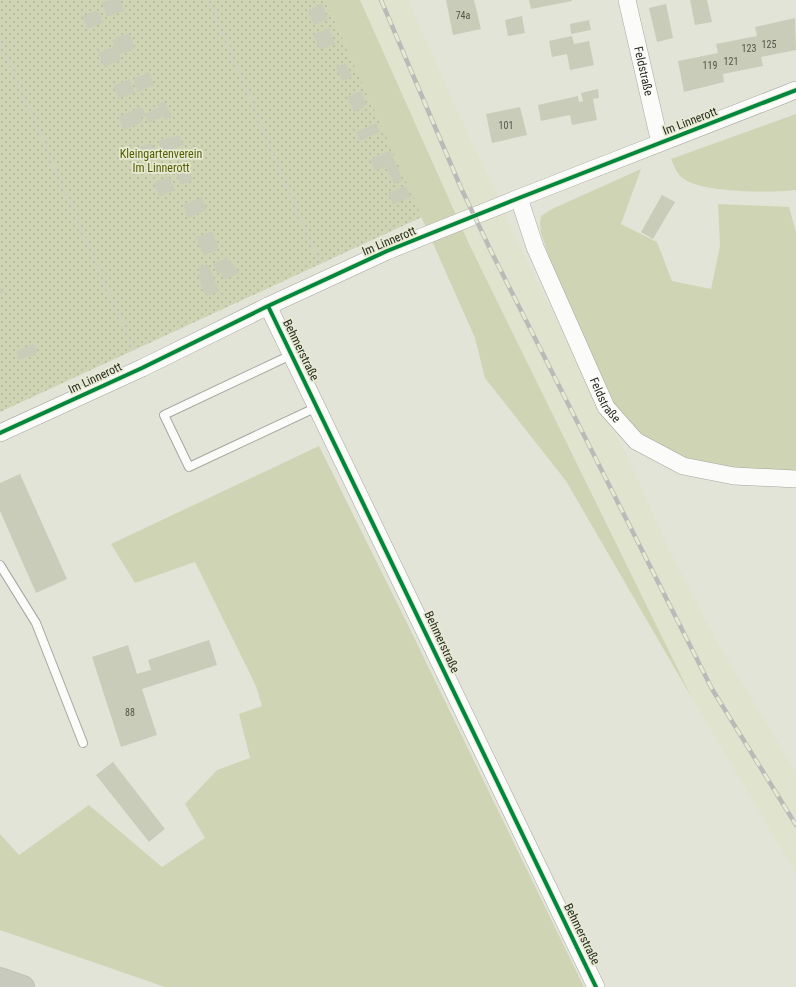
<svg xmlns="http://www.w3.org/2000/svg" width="796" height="987" font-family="'Roboto Condensed',sans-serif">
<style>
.built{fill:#e0e3cd}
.green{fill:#cfd5b4}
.garden{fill:url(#garden-dots)}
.building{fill:#c9ccb8}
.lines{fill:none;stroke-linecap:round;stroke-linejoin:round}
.lane-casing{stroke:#a6a79e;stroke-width:10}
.street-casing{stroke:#a6a79e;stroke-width:18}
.highway-casing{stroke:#bec0b9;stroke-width:24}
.path{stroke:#cfd0cc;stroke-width:2.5;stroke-dasharray:2 3;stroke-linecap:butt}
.lane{stroke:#fbfbf9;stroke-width:8}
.street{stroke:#fbfbf9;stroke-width:17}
.highway{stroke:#c8cabd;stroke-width:22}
.rail-casing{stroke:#babbb8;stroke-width:4.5}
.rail{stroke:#e6ead2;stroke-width:3;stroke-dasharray:9;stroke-linecap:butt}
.cycleway-casing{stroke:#e6ead2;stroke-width:6}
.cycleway{stroke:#00873e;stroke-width:4}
.labels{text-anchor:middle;stroke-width:3.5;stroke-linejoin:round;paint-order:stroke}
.number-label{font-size:10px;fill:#525549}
.street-label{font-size:12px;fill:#2b2d24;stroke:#e6ead2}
.park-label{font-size:12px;fill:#555d00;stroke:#e6ead2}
</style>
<defs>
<pattern id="garden-dots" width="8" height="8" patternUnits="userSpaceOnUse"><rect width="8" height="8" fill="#cfd5b4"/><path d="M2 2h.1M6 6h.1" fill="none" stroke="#b2b79b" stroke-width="1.8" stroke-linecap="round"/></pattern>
</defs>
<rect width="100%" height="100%" fill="#e2e4d8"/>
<path class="built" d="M 360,0 L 408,0 L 468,134 L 494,186 L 509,224 L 594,396 L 628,458 L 671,553 L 718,643 L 796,772 L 796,874 L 692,698 L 469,244 Z"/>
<path class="green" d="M 325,0 L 360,0 L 469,244 L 692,698 L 566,481 L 485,378 L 475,338 Z
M 796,114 L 796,190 C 772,193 703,193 684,179 C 677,175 674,166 671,159 Z
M 641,169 L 621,224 L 657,242 L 672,281 L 711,289 L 720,246 L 718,204 L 789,207 L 796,232 L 796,474 L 781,474 L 695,463 L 638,435 L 607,396 L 563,298 L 541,233 L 540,223 L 541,216 L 552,209 Z
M 319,446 L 407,623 L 584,987 L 165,987 L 0,930 L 0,834 L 19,855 L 89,805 L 162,867 L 205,838 L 185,804 L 217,770 L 250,758 L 239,714 L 262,706 L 256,686 L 195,562 L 135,583 L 111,544 Z"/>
<path class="garden" d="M 0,0 L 325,0 L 422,217 L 0,412 Z"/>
<path class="building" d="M 110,0 L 120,0 L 124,10 L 107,17 L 102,3 Z
M 446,0 L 474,0 L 481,29 L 453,35 Z
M 529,0 L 572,0 L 572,1 L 531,9 Z
M 690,0 L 707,0 L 712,22 L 695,25 Z
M 322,4 L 328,19 L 314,25 L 308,10 Z
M 666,4 L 673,38 L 657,42 L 649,8 Z
M 98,10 L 103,23 L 87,29 L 82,16 Z
M 522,16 L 525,33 L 508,36 L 505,20 Z
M 795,18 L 796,50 L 761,57 L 763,66 L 723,74 L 724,82 L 684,92 L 678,61 L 718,53 L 716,44 L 757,36 L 755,27 Z
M 589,20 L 591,30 L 571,34 L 570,24 Z
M 329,28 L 335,44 L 320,50 L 313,35 Z
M 129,33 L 135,48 L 119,55 L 121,60 L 104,67 L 98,53 L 114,46 L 112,40 Z
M 572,36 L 574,44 L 589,41 L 594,65 L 570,70 L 567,54 L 552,57 L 549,41 Z
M 346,63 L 352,77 L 342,81 L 336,67 Z
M 149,72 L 154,85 L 138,92 L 133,79 Z
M 130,79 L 135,92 L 119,99 L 113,86 Z
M 598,89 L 599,98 L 593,99 L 597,120 L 572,125 L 570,115 L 541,121 L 538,105 L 578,96 L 579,102 L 583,101 L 581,93 Z
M 361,91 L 367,105 L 363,106 L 363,108 L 354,112 L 347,97 Z
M 165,101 L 172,118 L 165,120 L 163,116 L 149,123 L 146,116 L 141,118 L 143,122 L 124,130 L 118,117 L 141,107 L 145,114 L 159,107 L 158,104 Z
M 520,107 L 527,135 L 492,143 L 486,114 Z
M 376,123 L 380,132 L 360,141 L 356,132 Z
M 179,135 L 183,145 L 163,154 L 158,142 L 171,136 L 172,138 Z
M 152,143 L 158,157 L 146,161 L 140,147 Z
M 390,150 L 403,180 L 394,184 L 386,167 L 375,171 L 370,160 Z
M 186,163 L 193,180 L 181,185 L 176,173 L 173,173 L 171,170 Z
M 169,176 L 175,190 L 159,197 L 154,183 Z
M 406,186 L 411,197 L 393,205 L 388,193 Z
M 662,195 L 675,202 L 653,239 L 641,232 Z
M 202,197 L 207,210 L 188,218 L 183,205 Z
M 212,231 L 219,249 L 204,256 L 196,238 Z
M 227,257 L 233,265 L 234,264 L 239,273 L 224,280 L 221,273 L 218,274 L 213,264 Z
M 208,264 L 219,291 L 207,296 L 200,284 L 201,283 L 198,275 L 201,274 L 198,268 Z
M 0,285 L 3,292 L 0,294 Z
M 34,344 L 37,351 L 35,354 L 19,360 L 16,351 Z
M 20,474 L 67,579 L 36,593 L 0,511 L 0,483 Z
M 209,640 L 217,665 L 142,689 L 157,735 L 121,747 L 92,657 L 128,645 L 137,674 L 151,670 L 148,660 Z
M 113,762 L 165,829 L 149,842 L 96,775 Z"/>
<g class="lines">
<defs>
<path id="lane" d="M 291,355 L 164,415 L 189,467 L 317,407
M 0,565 L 36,623 L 83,743"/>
<g id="street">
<path id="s1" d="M 627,0 L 660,143"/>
<path id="s2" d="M 519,198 L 535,247 L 606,407 L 636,441 L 683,466 L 734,476 L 796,479"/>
<path d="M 268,306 L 596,987"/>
<path d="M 0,433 L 142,368 L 268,306 L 387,251 L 519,198 L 796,90"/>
</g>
<path id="highway" d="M 0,979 L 23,987"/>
</defs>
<use href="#lane" class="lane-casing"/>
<use href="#street" class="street-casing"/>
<use href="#highway" class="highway-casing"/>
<path class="path" d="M 209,0 L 320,264
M 0,41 L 135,353"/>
<use href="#lane" class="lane"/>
<use href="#street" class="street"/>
<use href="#highway" class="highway"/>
<defs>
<path id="rail" d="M 381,0 L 461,188 L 491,251 L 712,689 L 796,825"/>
</defs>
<use href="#rail" class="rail-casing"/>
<use href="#rail" class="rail"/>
<defs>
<path id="cycleway" d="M 268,306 L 596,987
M 0,433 L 142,368 L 268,306 L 387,251 L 519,198 L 796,90"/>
</defs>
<use href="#cycleway" class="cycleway-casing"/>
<use href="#cycleway" class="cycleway"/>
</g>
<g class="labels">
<g class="number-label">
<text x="463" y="19">74a</text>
<text x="769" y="48">125</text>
<text x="749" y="52">123</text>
<text x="731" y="65">121</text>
<text x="710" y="69">119</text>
<text x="506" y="129">101</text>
<text x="130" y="716">88</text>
</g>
<g class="street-label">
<text dy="4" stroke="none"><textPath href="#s1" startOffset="73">Feldstraße</textPath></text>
<text transform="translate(690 121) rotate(-21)" y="4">Im Linnerott</text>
<text transform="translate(389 241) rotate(-23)" y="4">Im Linnerott</text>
<text transform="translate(301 350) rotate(64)" y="4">Behmerstraße</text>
<text transform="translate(95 378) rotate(-25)" y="4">Im Linnerott</text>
<text dy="4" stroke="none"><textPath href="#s2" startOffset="220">Feldstraße</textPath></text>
<text transform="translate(442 642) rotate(65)" y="4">Behmerstraße</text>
<text transform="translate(582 934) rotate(64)" y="4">Behmerstraße</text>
</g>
<g class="park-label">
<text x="161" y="158">Kleingartenverein<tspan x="161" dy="14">Im Linnerott</tspan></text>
</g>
</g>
</svg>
